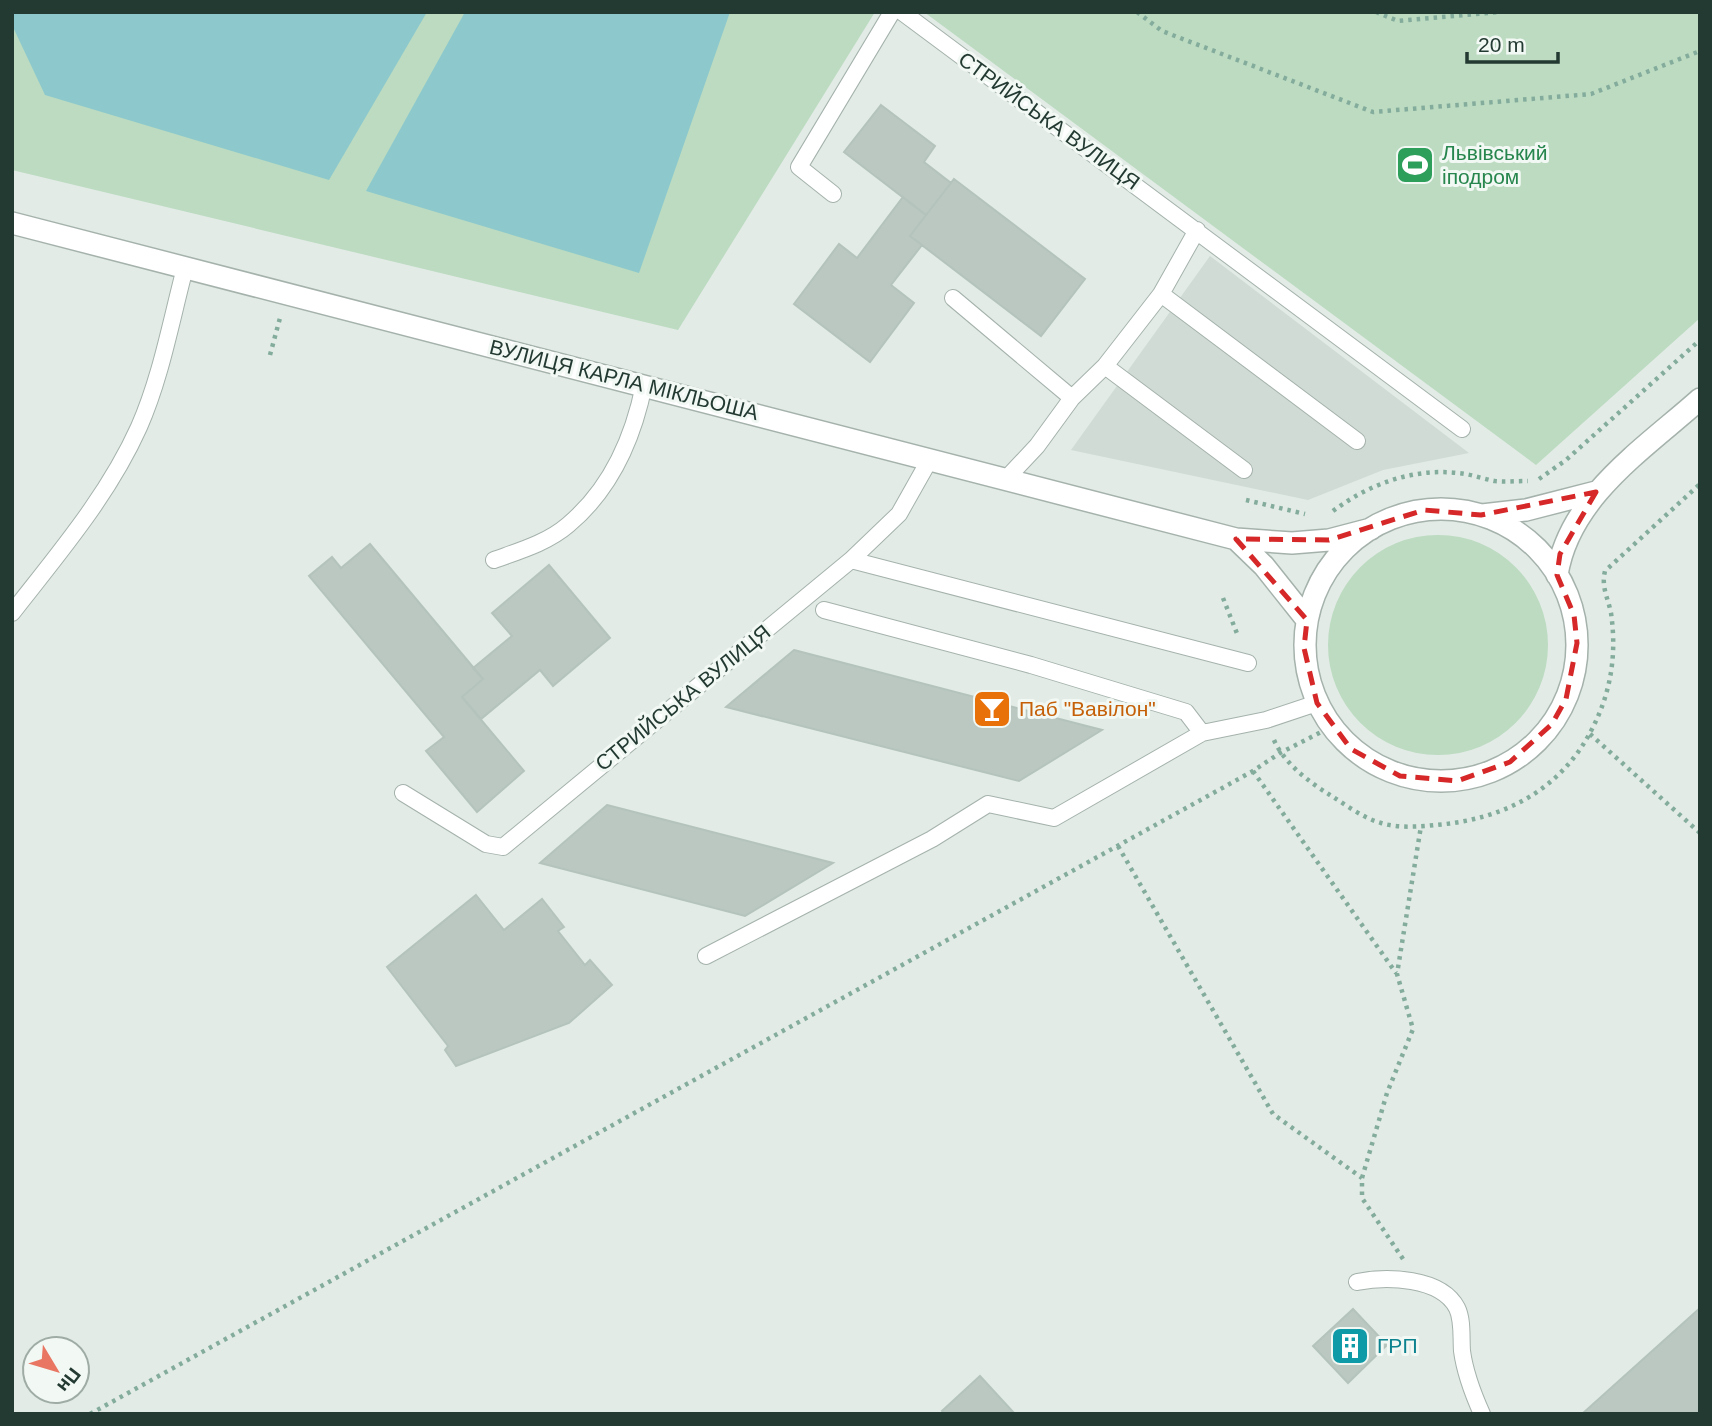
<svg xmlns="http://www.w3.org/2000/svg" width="1712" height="1426" font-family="Helvetica,sans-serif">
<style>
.built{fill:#d0dbd5}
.green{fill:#bcdbc1}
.water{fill:#8dc9cc}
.building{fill:#bac8c1;stroke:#b4c4bc;stroke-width:2}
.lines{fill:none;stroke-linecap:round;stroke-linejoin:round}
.service-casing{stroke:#a5b2ac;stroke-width:18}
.minor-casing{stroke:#a5b2ac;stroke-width:24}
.path{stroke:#84ac9c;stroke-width:4.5;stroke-dasharray:3.5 5;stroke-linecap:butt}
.service{stroke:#fff;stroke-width:16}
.minor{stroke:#fff;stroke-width:21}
.marked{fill:none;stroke:#d62828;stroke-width:5;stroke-dasharray:14 9;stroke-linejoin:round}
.labels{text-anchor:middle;stroke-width:6;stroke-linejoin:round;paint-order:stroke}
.street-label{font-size:21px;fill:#233a32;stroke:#f2f8f4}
.leisure-label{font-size:21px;fill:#27864d;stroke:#f2f8f4;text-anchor:start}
.food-label{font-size:21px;fill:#c56008;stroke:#f2f8f4;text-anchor:start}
.culture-label{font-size:21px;fill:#0d838f;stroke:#f2f8f4;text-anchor:start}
</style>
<rect width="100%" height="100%" fill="#e2ebe6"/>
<path class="built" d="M 1210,256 L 1469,453 L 1383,470 L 1308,500 L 1071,450 Z"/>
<path class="green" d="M 12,12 L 875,12 L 678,330 L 12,170 Z
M 924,12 L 1700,12 L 1700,318 L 1536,465 Z
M1328 645a110 110 0 1 1 220 0a110 110 0 1 1-220 0Z"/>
<path class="water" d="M 12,12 L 427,12 L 329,180 L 45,95 L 12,25 Z
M 465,12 L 730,12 L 639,273 L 366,191 Z"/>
<path class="building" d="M 881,105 L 935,146 L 924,162 L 951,183 L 926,215 L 844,152 Z
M 954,179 L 1085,279 L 1041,336 L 910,236 Z
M 903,197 L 926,215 L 910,236 L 922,245 L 891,285 L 914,303 L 870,362 L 794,304 L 839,244 L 857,258 Z
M 370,544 L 483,679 L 462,697 L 524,771 L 477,812 L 426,751 L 444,737 L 309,576 L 332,557 L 341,568 Z
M 549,565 L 610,638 L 553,686 L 540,670 L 481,719 L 462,697 L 483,679 L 473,668 L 512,636 L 492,613 Z
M 794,650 L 1102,730 L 1019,781 L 726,707 Z
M 607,805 L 833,863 L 745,916 L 540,863 Z
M 476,895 L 504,930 L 542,899 L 564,927 L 558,931 L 585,965 L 590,960 L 612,985 L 569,1023 L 456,1066 L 445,1050 L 448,1046 L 387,967 Z
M 1700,1308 L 1700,1414 L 1582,1414 Z
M 1353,1309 L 1387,1345 L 1348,1383 L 1313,1346 Z
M 980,1376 L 1015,1414 L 944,1414 L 942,1411 Z"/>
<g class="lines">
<defs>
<path id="service" d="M 902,12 L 1462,429
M 833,194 L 799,167 L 892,12
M 1161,294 L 1357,441
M 953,298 L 1072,398
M 1105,366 L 1244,470
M 1006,479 L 1037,446 L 1072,398 L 1105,366 L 1161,294 L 1197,230
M 494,560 C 519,551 547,543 568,525 C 611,489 633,439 644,385
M 851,560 L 1248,663
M 824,610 L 1031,665 L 1186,712 L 1202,733
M 12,613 C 58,554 108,496 139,427 C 161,377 171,321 185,268
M 403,793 L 486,844 L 503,847 L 851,560 L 899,514 L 930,459
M 706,956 L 932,839 L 988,804 L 1054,818 L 1202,733 L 1266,720 L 1317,703
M 1357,1282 C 1386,1276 1441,1277 1457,1308 C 1463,1320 1461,1338 1462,1351 C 1465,1373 1473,1394 1482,1414"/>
<path id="minor" d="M 12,223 L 1236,539 L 1292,543 L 1329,540 L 1371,529
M1305 645a136 136 0 1 1 272 0a136 136 0 1 1-272 0Z
M 1482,515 L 1526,510 L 1596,492
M 1236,539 L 1264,566 L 1307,620
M 1557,575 C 1569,497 1644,449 1700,399"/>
</defs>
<use href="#service" class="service-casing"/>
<use href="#minor" class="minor-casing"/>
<path class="path" d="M 1137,12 L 1162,31 L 1373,112 L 1591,94 L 1700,51
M 1376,12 L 1398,21 L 1499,12
M 270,355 L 280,318
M 1539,479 L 1566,460 L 1700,340
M 1246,500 L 1305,514
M 1333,511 C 1369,484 1413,468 1458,473 C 1471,474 1483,479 1495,481 C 1506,482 1517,481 1528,481
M 1223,598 L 1238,636
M 1590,734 L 1700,833
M 1274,740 C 1284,763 1309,782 1330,795 C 1346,805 1363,818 1381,823 C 1397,828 1418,827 1435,825 C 1501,820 1559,792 1591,731 C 1611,693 1617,655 1611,613 C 1608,598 1601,587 1605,571 L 1700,484
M 1253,771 L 1396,973
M 1118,846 L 1273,1114 L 1362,1178
M 1403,1259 L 1362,1198 L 1362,1178 L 1387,1093 L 1413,1029 L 1397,974 L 1421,826
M 90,1414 L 1253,771 L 1280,753 L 1331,727"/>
<use href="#service" class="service"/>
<use href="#minor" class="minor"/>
</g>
<path class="marked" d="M 1596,492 L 1560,554 L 1557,575 L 1574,615 L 1577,643 L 1566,699 L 1552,724 L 1510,762 L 1457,781 L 1400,776 L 1351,749 L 1317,703 L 1304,648 L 1307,620 L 1236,539 L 1329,540 L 1424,510 L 1481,515 Z"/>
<defs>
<symbol id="stadium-square" viewBox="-11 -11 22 22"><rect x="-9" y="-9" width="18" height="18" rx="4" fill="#2e9e5b" stroke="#f2f8f4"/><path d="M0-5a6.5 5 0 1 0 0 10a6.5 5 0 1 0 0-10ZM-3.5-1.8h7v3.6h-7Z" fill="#fff"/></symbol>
<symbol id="bar-square" viewBox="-11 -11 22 22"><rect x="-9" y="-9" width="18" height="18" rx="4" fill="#e8710a" stroke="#f2f8f4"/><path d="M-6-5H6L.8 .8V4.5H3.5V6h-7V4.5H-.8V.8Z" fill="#fff"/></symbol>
<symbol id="building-square" viewBox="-11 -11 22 22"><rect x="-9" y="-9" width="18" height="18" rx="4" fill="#0f9aa8" stroke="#f2f8f4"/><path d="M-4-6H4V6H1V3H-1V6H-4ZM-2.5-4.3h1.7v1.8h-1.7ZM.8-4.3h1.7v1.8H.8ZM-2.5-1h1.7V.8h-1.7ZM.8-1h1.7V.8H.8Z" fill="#fff"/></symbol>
</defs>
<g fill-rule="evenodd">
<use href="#stadium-square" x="1393" y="143" width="44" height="44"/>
<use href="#bar-square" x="970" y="687" width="44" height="44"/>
<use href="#building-square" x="1328" y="1324" width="44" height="44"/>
</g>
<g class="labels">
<g class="street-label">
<text transform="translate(1049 121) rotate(36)" y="7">СТРИЙСЬКА ВУЛИЦЯ</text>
<text transform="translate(624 380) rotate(14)" y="7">ВУЛИЦЯ КАРЛА МІКЛЬОША</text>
<text transform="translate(683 698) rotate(-39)" y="7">СТРИЙСЬКА ВУЛИЦЯ</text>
</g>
<g class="leisure-label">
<text x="1442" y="160">Львівський<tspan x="1442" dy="24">іподром</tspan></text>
</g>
<g class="food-label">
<text x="1019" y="716">Паб "Вавілон"</text>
</g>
<g class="culture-label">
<text x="1377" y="1353">ГРП</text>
</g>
</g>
<rect width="1712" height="1426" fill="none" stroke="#233a32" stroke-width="28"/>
<g transform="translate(56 1370) rotate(128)"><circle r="33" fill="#f2f8f4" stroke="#9faca6" stroke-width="2"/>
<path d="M0-5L12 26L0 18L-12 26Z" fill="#e87662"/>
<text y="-10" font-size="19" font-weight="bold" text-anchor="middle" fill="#233a32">Пн</text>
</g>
<path d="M1467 52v10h91v-10" fill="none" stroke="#233a32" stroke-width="3.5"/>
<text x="1478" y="52" font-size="21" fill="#233a32" stroke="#f2f8f4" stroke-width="5" paint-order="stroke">20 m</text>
</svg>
